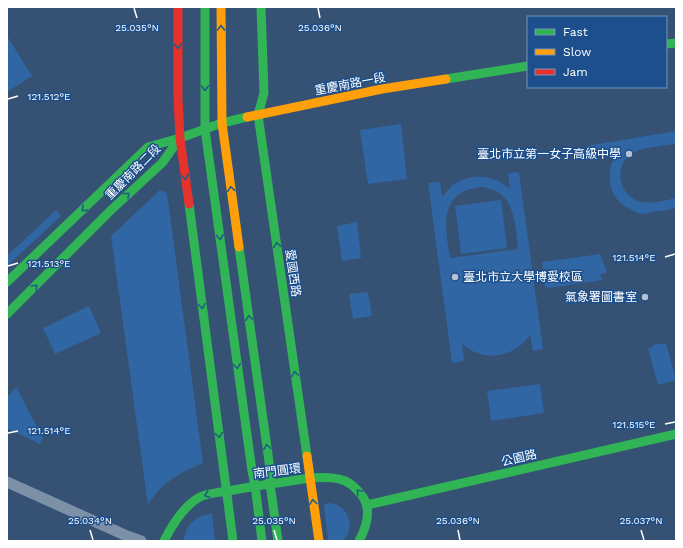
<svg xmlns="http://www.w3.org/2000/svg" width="683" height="548" font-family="'Work Sans','Noto Sans TC',sans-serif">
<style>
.green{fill:#3066a3;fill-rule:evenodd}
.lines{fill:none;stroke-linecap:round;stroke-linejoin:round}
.street{stroke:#7c91a7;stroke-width:11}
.fast{stroke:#30b455;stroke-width:9}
.slow{stroke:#ff9f0a;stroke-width:9}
.jam{stroke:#e5322d;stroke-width:9}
.oneway{stroke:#1f5e84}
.ticks{fill:none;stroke:#fff;stroke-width:1.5}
.poi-dot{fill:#b8c2ce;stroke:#1c4f8c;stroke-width:1.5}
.labels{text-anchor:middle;stroke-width:3;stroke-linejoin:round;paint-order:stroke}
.street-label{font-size:12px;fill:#fff;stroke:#1c4f8c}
.poi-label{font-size:12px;fill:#fff;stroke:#1c4f8c;text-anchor:end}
.ticks-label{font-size:10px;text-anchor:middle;fill:#fff;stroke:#1c4f8c;stroke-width:3;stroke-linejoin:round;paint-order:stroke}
</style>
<rect width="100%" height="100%" fill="#355173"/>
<path class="green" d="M 7,36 L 32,76 L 7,92 Z
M 401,124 L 407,179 L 368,184 L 360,130 Z
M 676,131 L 676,144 C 665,145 639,148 631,154 C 612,168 620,198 642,202 C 653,204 666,200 676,198 L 676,208 C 668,210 660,211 651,212 C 648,213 645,214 642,214 C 638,214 634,211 630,209 C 607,199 605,173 616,153 L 588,158 L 586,146 Z
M 519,172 L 543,349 L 533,351 L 530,335 C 514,358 484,363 462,344 L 464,361 L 452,363 L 428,183 L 440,182 L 442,197 C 446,193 449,188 453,185 C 471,172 495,175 510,189 L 508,173 ZM 481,187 C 515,190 515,222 518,249 L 450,258 C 445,226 438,192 481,187 Z
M 160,190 L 167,193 L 203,463 C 178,474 163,481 148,505 L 111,236 Z
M 501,200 L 507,248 L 461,254 L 455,206 Z
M 56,210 L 61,216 L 7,266 L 7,256 Z
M 357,222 L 361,258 L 342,261 L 337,226 Z
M 600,254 L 607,272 L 600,275 L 602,280 L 550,288 L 545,287 L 542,262 Z
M 368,292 L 372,316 L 353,319 L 349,294 Z
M 89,306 L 101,333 L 55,354 L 43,328 Z
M 661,343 L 662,345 L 666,343 L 676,380 L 658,385 L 648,348 L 653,347 L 653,345 Z
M 540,384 L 544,413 L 491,421 L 487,391 Z
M 16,387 L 43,438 L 40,444 L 7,428 L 7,397 Z
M 330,503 C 349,505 356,528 343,541 L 328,541 L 324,504 Z
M 212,513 L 215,541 L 184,541 C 183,537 185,535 186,531 C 191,520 200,516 212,513 Z"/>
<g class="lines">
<path class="street" d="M 7,482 L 127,536 L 141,541"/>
<path class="fast" d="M 205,7 L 205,129 L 252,471 L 255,485 L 262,541
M 261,7 L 264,93 L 258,115 L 307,456
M 666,44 L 676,43
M 446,79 L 528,66
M 189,204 L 233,541
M 239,247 L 270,469 L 270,484 L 278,541
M 7,282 L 148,147 L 180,138 L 222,123 L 247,117
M 7,314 L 110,211 L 162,163 L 180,138
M 367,505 L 676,434
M 164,541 C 172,525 182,508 198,498 C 207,493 217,493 227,491 C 241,489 255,486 270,484 C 290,482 319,474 339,479 C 349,481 358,490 363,497 C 372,511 366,528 359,541"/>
<path class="slow" d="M 221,7 L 222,123 L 239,247
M 247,117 L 382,89 L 446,79
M 307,456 L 319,541"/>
<path class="jam" d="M 178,7 L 178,99 L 180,138 L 189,204"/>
</g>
<defs><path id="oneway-chevron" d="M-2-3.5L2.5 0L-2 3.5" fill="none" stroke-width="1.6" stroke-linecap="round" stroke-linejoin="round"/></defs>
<g class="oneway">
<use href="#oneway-chevron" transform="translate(221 28) rotate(-90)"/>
<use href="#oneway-chevron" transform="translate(178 46) rotate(90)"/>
<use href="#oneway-chevron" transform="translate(205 88) rotate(90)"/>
<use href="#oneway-chevron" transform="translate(185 177) rotate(82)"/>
<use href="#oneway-chevron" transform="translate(231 189) rotate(-98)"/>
<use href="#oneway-chevron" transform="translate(127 195) rotate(-43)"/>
<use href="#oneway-chevron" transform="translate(84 209) rotate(136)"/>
<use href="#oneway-chevron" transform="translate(220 237) rotate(83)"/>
<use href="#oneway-chevron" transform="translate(277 245) rotate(-98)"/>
<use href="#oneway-chevron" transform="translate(35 287) rotate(-45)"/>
<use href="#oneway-chevron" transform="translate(202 306) rotate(82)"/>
<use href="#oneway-chevron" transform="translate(249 318) rotate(-98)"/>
<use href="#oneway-chevron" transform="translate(237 366) rotate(82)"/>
<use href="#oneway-chevron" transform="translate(295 374) rotate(-98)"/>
<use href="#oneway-chevron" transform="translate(219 435) rotate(82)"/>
<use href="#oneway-chevron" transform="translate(267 447) rotate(-98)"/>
<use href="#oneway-chevron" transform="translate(359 492) rotate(-134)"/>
<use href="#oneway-chevron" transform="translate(207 495) rotate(160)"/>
<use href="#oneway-chevron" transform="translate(313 502) rotate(-98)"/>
</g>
<path class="ticks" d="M 134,8 L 137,18M 318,8 L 320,18M 8,99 L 18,96M 665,257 L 675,254M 8,266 L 18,263M 665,424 L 675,422M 8,433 L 18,431M 90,530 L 93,540M 274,530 L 277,540M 458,530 L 460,540M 641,530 L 644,540"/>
<g class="poi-dot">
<circle cx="629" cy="154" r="4"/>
<circle cx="455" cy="277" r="4"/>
<circle cx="645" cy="297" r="4"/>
</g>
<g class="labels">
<g class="street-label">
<text transform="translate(350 84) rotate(-11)" y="4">重慶南路一段</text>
<text transform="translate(133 172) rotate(-45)" y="4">重慶南路二段</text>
<text transform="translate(293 273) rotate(82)" y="4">愛國西路</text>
<text transform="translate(519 458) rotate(-13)" y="4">公園路</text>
<text transform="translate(277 471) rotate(-7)" y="4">南門圓環</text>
</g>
<g class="poi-label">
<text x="621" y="158">臺北市立第一女子高級中學</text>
<text x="463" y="281" text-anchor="start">臺北市立大學博愛校區</text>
<text x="637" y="301">氣象署圖書室</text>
</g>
</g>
<g class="ticks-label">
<text x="137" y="31">25.035°N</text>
<text x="320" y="31">25.036°N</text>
<text x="49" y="100">121.512°E</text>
<text x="634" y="261">121.514°E</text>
<text x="49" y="267">121.513°E</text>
<text x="634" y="428">121.515°E</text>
<text x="49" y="434">121.514°E</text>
<text x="90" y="524">25.034°N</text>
<text x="274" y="524">25.035°N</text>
<text x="458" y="524">25.036°N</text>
<text x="641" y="524">25.037°N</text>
</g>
<rect width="683" height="548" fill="none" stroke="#ffffff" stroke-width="16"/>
<rect x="527" y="16" width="140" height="72" fill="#1c4f8c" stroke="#7795ba"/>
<rect x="535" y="29" width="20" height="6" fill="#30b455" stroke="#7795ba"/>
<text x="563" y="36" font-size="12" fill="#ffffff">Fast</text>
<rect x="535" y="49" width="20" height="6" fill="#ff9f0a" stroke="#7795ba"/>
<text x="563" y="56" font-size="12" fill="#ffffff">Slow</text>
<rect x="535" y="69" width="20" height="6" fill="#e5322d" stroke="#7795ba"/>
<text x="563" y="76" font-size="12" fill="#ffffff">Jam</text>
</svg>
